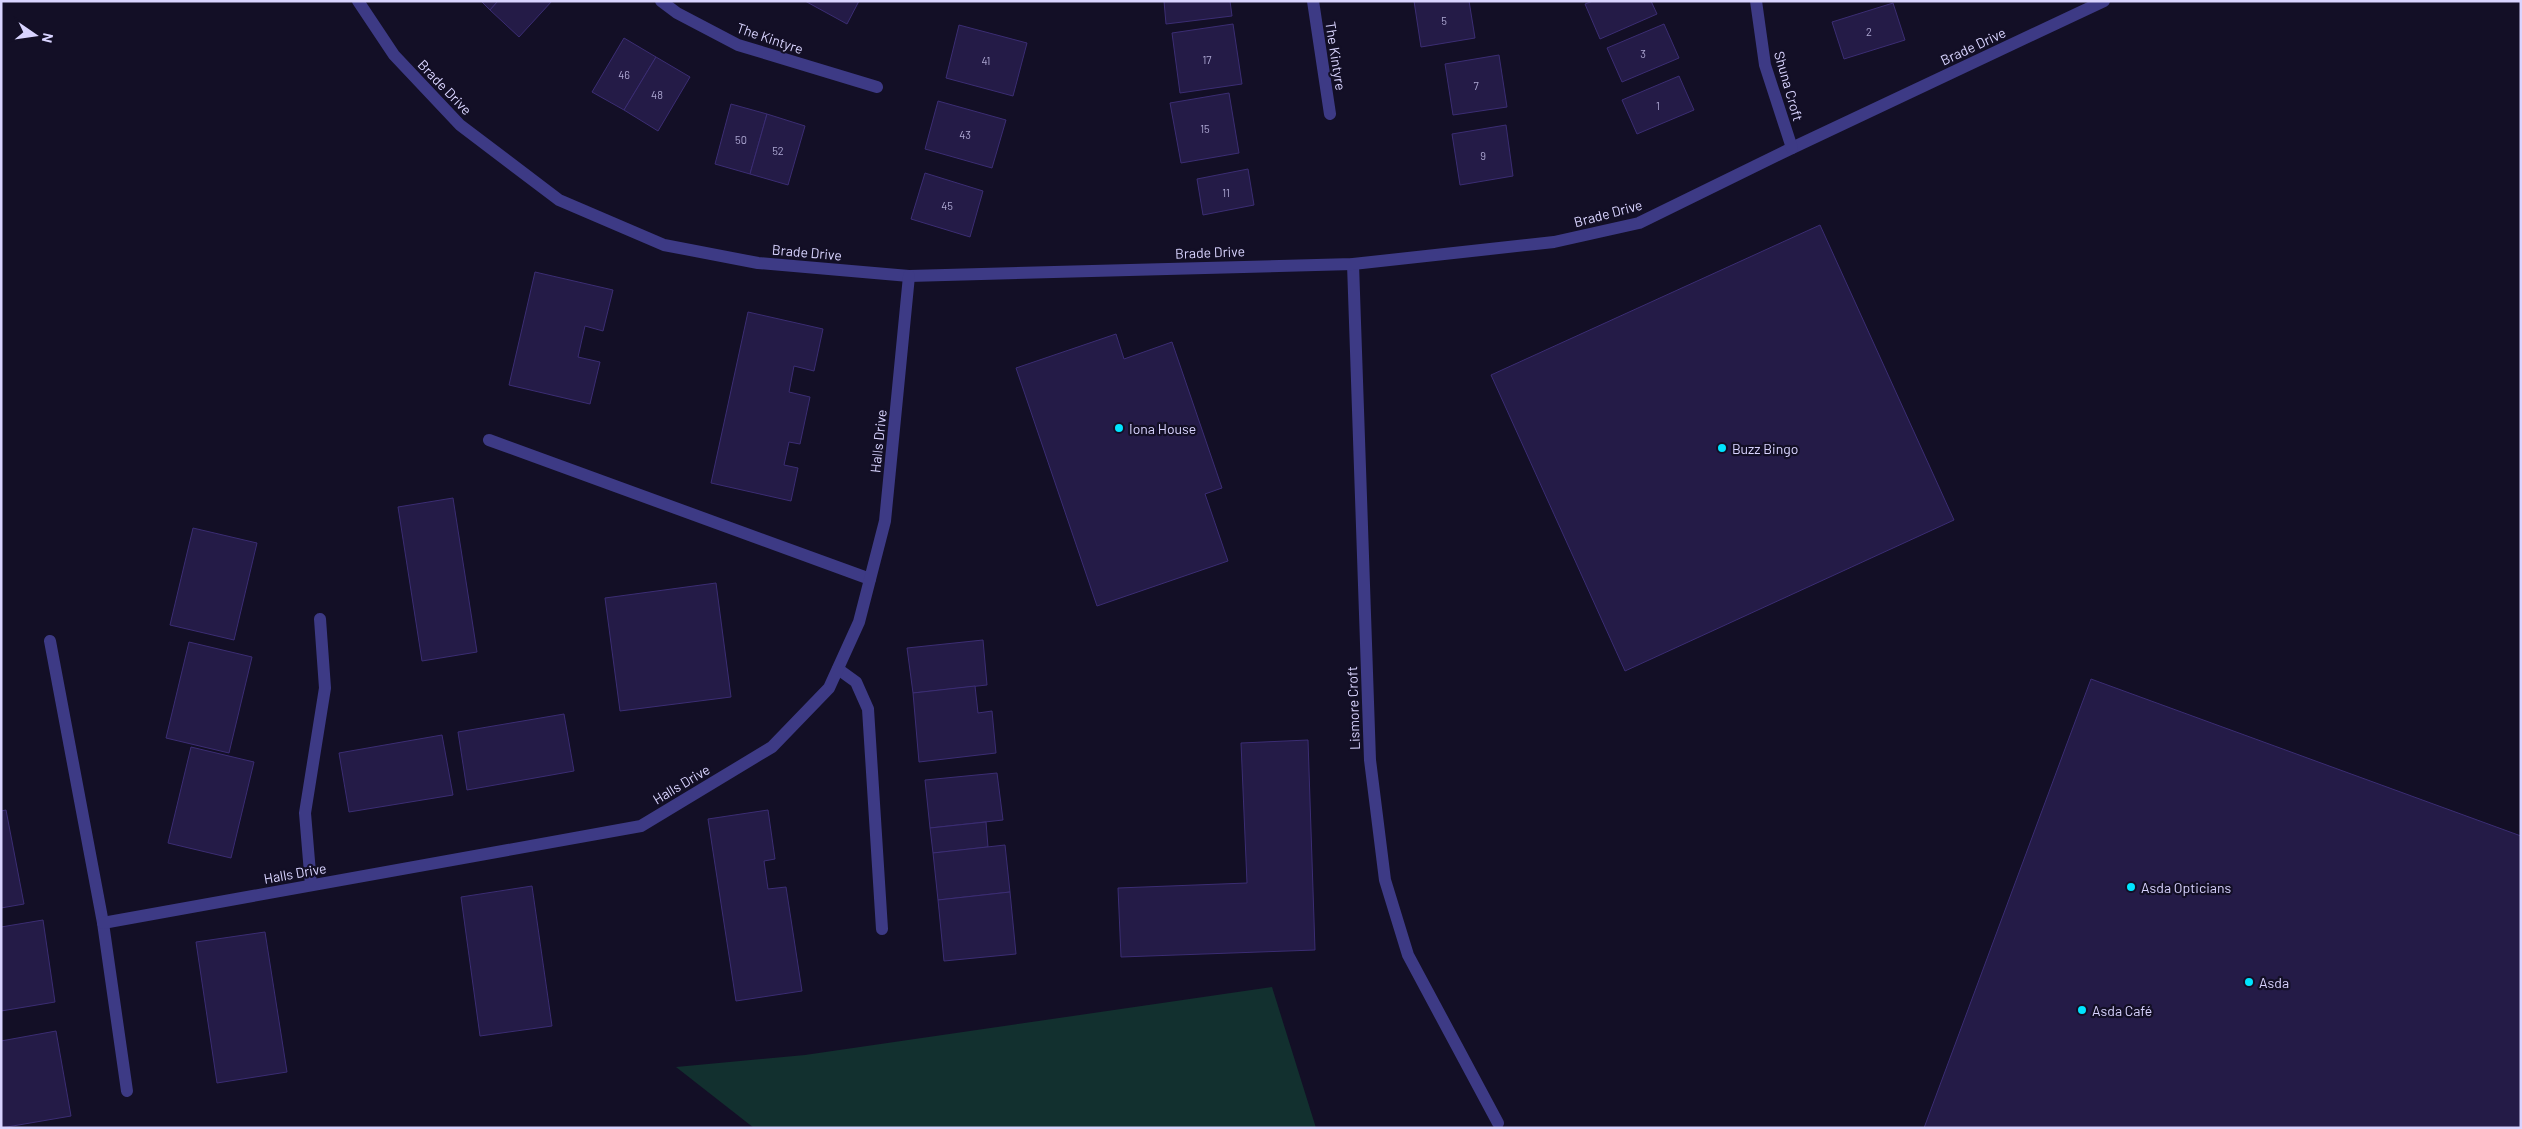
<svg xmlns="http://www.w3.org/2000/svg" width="2522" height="1129" font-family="Barlow,sans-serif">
  <rect width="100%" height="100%" fill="#130f26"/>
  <path fill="#12302f" d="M1272,987L1316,1128H754L676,1067L805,1055Z"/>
  <g fill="#241b47" stroke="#3b2d73">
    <path d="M481,1H498L490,10Z"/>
    <path d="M498,1H552L519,37L490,10Z"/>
    <path d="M805,1H859L847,24Z"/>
    <path d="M1164,1H1230L1232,16L1166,24Z"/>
    <path d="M1414,1H1469L1475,38L1421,47Z"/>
    <path d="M1593,1H1651L1657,14L1600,39L1585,4Z"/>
    <path d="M1893,3L1905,40L1844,59L1832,22Z"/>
    <path d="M1233,24L1242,84L1180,93L1172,33Z"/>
    <path d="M1664,24L1679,58L1622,82L1607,48Z"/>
    <path d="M959,25L1027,43L1013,96L946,78Z"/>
    <path d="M624,38L656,57L624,110L592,92Z"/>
    <path d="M1499,55L1507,107L1453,115L1445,64Z"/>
    <path d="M656,57L690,77L658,131L624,110Z"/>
    <path d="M1679,76L1694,110L1637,134L1622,100Z"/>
    <path d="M1229,93L1239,153L1181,163L1170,103Z"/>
    <path d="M938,101L1006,120L992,168L925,149Z"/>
    <path d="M731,104L767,114L750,174L715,164Z"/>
    <path d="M767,114L805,126L788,185L750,174Z"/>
    <path d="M1506,125L1513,176L1460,185L1452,134Z"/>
    <path d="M1248,169L1254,205L1203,215L1197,179Z"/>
    <path d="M925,173L983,191L970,237L911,219Z"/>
    <path d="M1820,225L1954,520L1625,671L1491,375Z"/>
    <path d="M535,272L613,290L603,331L585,326L578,357L600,362L590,404L509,385Z"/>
    <path d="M748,312L823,329L814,371L794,366L789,392L810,397L800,444L789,442L784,465L798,468L791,501L711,483Z"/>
    <path d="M1116,334L1124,359L1172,342L1222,488L1205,494L1228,561L1097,606L1016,368Z"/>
    <path d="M453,498L477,652L422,661L398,507Z"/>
    <path d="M193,528L257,543L234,640L170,625Z"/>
    <path d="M716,583L731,697L620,711L605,598Z"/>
    <path d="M983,640L987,685L913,693L907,648Z"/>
    <path d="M189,642L252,657L229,753L166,738Z"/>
    <path d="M2091,679L2521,836V1128H1924Z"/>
    <path d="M975,686L978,713L992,711L996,753L919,762L913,693Z"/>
    <path d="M564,714L574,771L467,790L458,732Z"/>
    <path d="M442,735L453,795L349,812L339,753Z"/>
    <path d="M1308,740L1315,950L1121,957L1118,888L1247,883L1241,743Z"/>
    <path d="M191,747L254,762L231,858L168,843Z"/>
    <path d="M997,773L1003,820L930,828L925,780Z"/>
    <path d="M6,810L24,904L1,908V811Z"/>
    <path d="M768,810L775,859L764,861L768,889L786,887L802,991L736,1001L708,819Z"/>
    <path d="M986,822L988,847L933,853L930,828Z"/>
    <path d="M1005,845L1010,892L938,900L933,853Z"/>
    <path d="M532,886L552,1026L480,1036L461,897Z"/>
    <path d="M1010,892L1016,954L944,961L938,900Z"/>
    <path d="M43,920L55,1002L1,1011V927Z"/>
    <path d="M265,932L287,1072L217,1083L196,942Z"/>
    <path d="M56,1031L71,1116L1,1128V1041Z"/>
  </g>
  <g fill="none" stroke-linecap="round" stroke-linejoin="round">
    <g stroke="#3d3a85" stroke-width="12">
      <path d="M1353,264L1370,760L1385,880L1408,955L1498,1123"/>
      <path d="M838,669L856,682L868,709L882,929"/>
      <path d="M311,885L305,813L325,688L320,619"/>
    </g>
    <g stroke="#3d3a85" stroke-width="12">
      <path d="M358,1L394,55L460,125L559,200L664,245L758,263L909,276L1353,264L1554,242L1639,223L1792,148L2104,1"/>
      <path d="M661,1L677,13L738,45L877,87"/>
      <path d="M1313,1L1330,114"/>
      <path d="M1756,1L1765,65L1792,148"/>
      <path d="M489,440L870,579"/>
      <path d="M50,641L103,923L127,1091"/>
      <path d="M103,923L641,826L772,747L829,688L859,622L885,521L909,276"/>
    </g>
  </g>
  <g fill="#00e5ff" stroke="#130f26" stroke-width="2">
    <circle cx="1119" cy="428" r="5"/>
    <circle cx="1722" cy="448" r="5"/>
    <circle cx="2131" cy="887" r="5"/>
    <circle cx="2249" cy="982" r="5"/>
    <circle cx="2082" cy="1010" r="5"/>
  </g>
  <g text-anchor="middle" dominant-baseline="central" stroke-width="4.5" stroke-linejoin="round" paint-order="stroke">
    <g font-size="11" fill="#aca6d1">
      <text x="1444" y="20">5</text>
      <text x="1869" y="31">2</text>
      <text x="1643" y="53">3</text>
      <text x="1207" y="59">17</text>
      <text x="986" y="60">41</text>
      <text x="624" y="74">46</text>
      <text x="1476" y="85">7</text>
      <text x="657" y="94">48</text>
      <text x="1658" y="105">1</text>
      <text x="1205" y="128">15</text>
      <text x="965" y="134">43</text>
      <text x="741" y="139">50</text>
      <text x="778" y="150">52</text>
      <text x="1483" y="155">9</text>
      <text x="1226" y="192">11</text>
      <text x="947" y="205">45</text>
    </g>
    <g font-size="14" fill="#d9d4ff" stroke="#130f26">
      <text transform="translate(770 38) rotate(19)">The Kintyre</text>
      <text transform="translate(1973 46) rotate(-25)">Brade Drive</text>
      <text transform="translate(1336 56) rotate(81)">The Kintyre</text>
      <text transform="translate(1789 86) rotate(74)">Shuna Croft</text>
      <text transform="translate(445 87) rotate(46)">Brade Drive</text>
      <text transform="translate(1608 213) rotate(-15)">Brade Drive</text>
      <text transform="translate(807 252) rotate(5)">Brade Drive</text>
      <text transform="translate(1210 252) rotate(-2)">Brade Drive</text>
      <text transform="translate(878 441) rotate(-84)">Halls Drive</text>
      <text transform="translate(1353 708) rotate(-92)">Lismore Croft</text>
      <text transform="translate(681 784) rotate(-31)">Halls Drive</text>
      <text transform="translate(295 873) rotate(-10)">Halls Drive</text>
    </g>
    <g font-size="14" fill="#d9d4ff" stroke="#130f26" text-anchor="start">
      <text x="1129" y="428">Iona House</text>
      <text x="1732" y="448">Buzz Bingo</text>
      <text x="2141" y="887">Asda Opticians</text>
      <text x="2259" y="982">Asda</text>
      <text x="2092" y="1010">Asda Café</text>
    </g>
  </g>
  <rect width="2522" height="1129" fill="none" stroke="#d9d4ff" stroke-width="5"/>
  <g transform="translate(35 35) rotate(103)" stroke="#130f26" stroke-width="4" paint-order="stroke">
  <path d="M0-4L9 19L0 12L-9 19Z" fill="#d9d4ff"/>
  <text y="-8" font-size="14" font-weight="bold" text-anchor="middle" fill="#d9d4ff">N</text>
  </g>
</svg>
